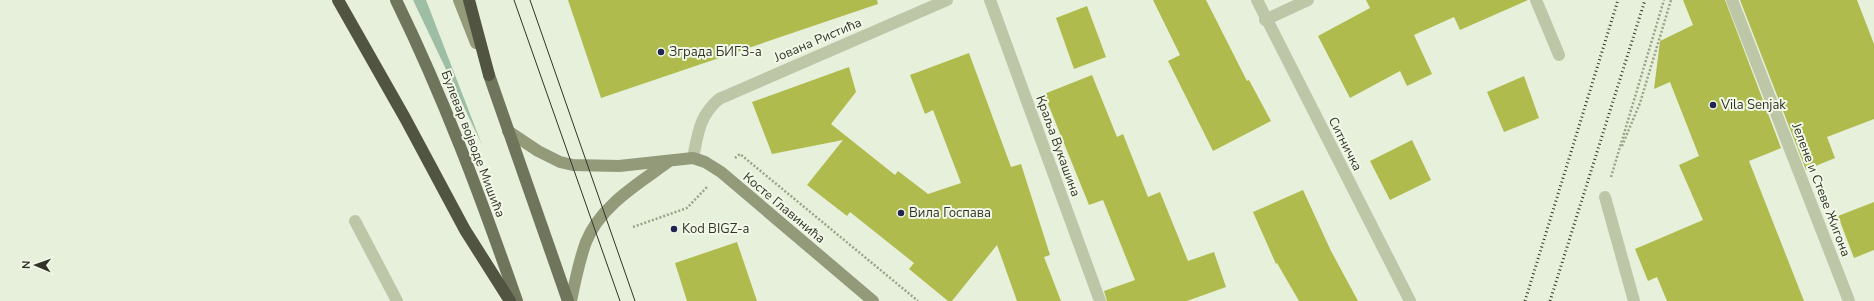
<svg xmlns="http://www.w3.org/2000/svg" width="1874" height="301" font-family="'Nunito Sans',sans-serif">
  <rect width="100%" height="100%" fill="#e7f0db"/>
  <path fill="#9dbda4" d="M413,0H426L482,145Z"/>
  <g fill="#afbc4d">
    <path d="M568,0H877L878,4L601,98Z"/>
    <path d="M1153,0H1206L1247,81L1249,80L1271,121L1213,151L1168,61L1180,55Z"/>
    <path d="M1366,0H1528L1460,30L1454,17L1414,35L1432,74L1407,86L1400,71L1350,98L1318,36L1370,8Z"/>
    <path d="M1683,0H1725L1781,148L1749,161L1804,301H1667L1657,277L1648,281L1635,249L1703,220L1679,165L1699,156L1670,82L1654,89L1660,41L1693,25Z"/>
    <path d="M1740,0H1857L1874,44V119L1827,137L1835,158L1806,170Z"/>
    <path d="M1087,6L1106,57L1074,69L1056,18Z"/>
    <path d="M969,53L1011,167L1021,164L1050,255L1044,257L1061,301H1017L997,245L952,301H948L909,269L914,263L850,212L847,216L807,185L843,140L772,154L752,102L849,67L856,92L831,124L895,175L898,171L928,194L961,183L933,110L925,114L910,75Z"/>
    <path d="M1092,75L1117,137L1123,134L1148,197L1160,192L1188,261L1214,252L1226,287L1187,301H1107L1104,291L1135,280L1103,200L1089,205L1044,94Z"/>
    <path d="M1524,76L1539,118L1504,132L1487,92Z"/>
    <path d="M1412,140L1431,180L1390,200L1370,161Z"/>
    <path d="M1303,190L1331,251L1358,301H1299L1277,263L1276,264L1253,212Z"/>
    <path d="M1874,202V250L1854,258L1838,216Z"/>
    <path d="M737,242L757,301H687L675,263Z"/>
  </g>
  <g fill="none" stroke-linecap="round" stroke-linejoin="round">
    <g stroke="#9ba386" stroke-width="2.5" stroke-dasharray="2 2" stroke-linecap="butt">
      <path d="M1622,146L1640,103L1671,0"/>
      <path d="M735,158L740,154L918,301"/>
      <path d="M1611,177L1664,0"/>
      <path d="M633,227L687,208L707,187"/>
    </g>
    <path stroke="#bdc7a8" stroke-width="12" d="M355,221L397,301"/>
    <g stroke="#bdc7a8" stroke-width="12">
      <path d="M990,0L1100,301"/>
      <path d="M1257,0L1410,301"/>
      <path d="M1536,0L1559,55"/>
      <path d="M1732,0L1849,301"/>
      <path d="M1265,20L1308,0"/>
      <path d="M693,158C698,134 699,116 719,99L947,0"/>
      <path d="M1605,197L1634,301"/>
    </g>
    <g stroke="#929a7a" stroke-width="12">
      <path d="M459,0L476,43"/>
      <path d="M508,131L538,151L560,162L573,165L619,166L693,158L705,162L721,172L873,301"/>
      <path d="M571,301C575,281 579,261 586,242C600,206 638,184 668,162"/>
    </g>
    <g stroke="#6f755a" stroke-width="12">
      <path d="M396,0C444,98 481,198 517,301"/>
      <path d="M489,75L568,301"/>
    </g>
    <g stroke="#515440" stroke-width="12">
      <path d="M338,0L405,118L465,230L510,301"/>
      <path d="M469,0L489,75"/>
    </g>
    <g stroke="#323428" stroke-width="1">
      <path d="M514,0L620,301"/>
      <path d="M530,0L635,301"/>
    </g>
    <g stroke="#323428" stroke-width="3" stroke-dasharray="1 3" stroke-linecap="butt">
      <path d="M1525,301L1618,0"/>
      <path d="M1550,301L1645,0"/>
    </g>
  </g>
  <g fill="#212352" stroke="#f1f8e7" stroke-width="1.5">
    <circle cx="661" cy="52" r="4"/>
    <circle cx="1713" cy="105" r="4"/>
    <circle cx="901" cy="213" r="4"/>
    <circle cx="674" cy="229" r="4"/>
  </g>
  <g text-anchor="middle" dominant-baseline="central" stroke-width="4" stroke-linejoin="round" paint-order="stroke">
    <g font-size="13" fill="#323428" stroke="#f1f8e7">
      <text transform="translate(818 40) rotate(-23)">Јована Ристића</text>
      <text transform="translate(473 144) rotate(69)">Булевар војводе Мишића</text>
      <text transform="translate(1345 144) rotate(63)">Ситничка</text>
      <text transform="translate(1058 146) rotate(70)">Краља Вукашина</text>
      <text transform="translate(1821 190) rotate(69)">Јелене и Стеве Жигона</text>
      <text transform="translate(784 208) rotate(40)">Косте Главинића</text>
    </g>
    <g font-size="13" fill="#323428" stroke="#f1f8e7" text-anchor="start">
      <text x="669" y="52">Зграда БИГЗ-а</text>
      <text x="1721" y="105">Vila Senjak</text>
      <text x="909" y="213">Вила Госпава</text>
      <text x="682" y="229">Kod BIGZ-a</text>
    </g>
  </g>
  <g transform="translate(36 265) rotate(272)" stroke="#f1f8e7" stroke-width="3" paint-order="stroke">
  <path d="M0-3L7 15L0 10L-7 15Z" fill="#323428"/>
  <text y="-6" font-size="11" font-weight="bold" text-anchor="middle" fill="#323428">N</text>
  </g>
</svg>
